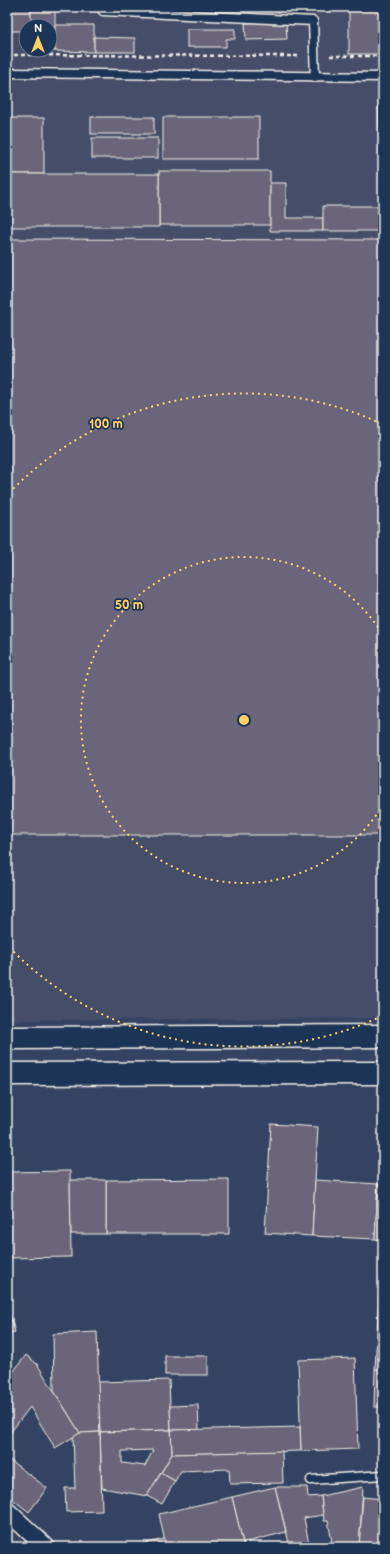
<svg xmlns="http://www.w3.org/2000/svg" width="390" height="1554" font-family="'Balsamiq Sans',sans-serif">
  <rect width="100%" height="100%" fill="#344362"/>
  <filter id="ink" filterUnits="userSpaceOnUse"><feTurbulence type="fractalNoise" baseFrequency=".025" numOctaves="2"/><feDisplacementMap in="SourceGraphic" scale="8" xChannelSelector="R" yChannelSelector="G"/><feConvolveMatrix kernelMatrix="1 2 1 2 8 2 1 2 1" color-interpolation-filters="sRGB"/></filter>
  <g filter="url(#ink)">
    <path fill="#444d69" fill-rule="evenodd" d="M7,7H383V1018L7,1020ZM26,26H50V50H26Z"/>
    <g fill="#6a657a" stroke="#f4f1e8" fill-rule="evenodd">
      <path d="M7,7H31V26H26V31H7Z"/>
      <path d="M31,7H55V51H31V50H50V26H31Z"/>
      <rect x="349" y="7" width="34" height="47"/>
      <path d="M286,22L287,39L246,40L245,23Z"/>
      <path d="M55,25H94V52L55,51Z"/>
      <path d="M187,29H235V39H226V47H187Z"/>
      <path d="M94,37L135,38V52H94Z"/>
      <path d="M383,88V203H381L378,89Z"/>
      <rect x="91" y="117" width="63" height="17"/>
      <rect x="163" y="117" width="96" height="42"/>
      <rect x="7" y="118" width="37" height="56"/>
      <rect x="92" y="138" width="66" height="20"/>
      <rect x="159" y="171" width="111" height="54"/>
      <rect x="7" y="174" width="152" height="53"/>
      <path d="M270,183H286V218H323V231H270Z"/>
      <rect x="323" y="206" width="60" height="25"/>
      <path d="M7,239L383,240V835H7Z"/>
      <path d="M271,1124L318,1127L312,1236L265,1233Z"/>
      <path d="M70,1171L71,1257L7,1258V1172Z"/>
      <path d="M229,1179V1234H106V1180Z"/>
      <path d="M70,1180H106V1234H71Z"/>
      <path d="M315,1180L378,1184L375,1239L312,1236Z"/>
      <path d="M378,1184H383V1240L375,1239Z"/>
      <path d="M382,1240H383V1370L375,1369Z"/>
      <path d="M7,1305L15,1332L7,1334Z"/>
      <path d="M97,1332L100,1432L80,1433L54,1391L53,1334Z"/>
      <path d="M26,1355L37,1364L80,1433L55,1448L30,1407L7,1437V1380Z"/>
      <rect x="165" y="1356" width="43" height="19"/>
      <path d="M355,1358L358,1449L301,1451L298,1360Z"/>
      <path d="M375,1369L383,1370V1407H374Z"/>
      <path d="M169,1380L171,1430L100,1432L98,1382Z"/>
      <path d="M198,1405L199,1430H171L170,1406Z"/>
      <path d="M383,1407V1448H381Z"/>
      <path d="M300,1427L301,1451L172,1454L171,1430Z"/>
      <path d="M171,1430L172,1454L147,1496L102,1488L100,1432ZM153,1450L145,1466L122,1463V1451Z"/>
      <path d="M100,1432L102,1511L66,1512L65,1488H75L73,1437L80,1433Z"/>
      <path d="M282,1451L283,1483L230,1484L229,1469L181,1471L175,1481L161,1473L172,1454Z"/>
      <path d="M7,1458L47,1488L29,1512L7,1495Z"/>
      <path d="M161,1473L175,1481L162,1504L147,1496Z"/>
      <path d="M275,1487H307L308,1497L321,1496L323,1515L304,1518L309,1544L290,1547Z"/>
      <path d="M275,1487L286,1532L243,1543L232,1497Z"/>
      <path d="M363,1487L359,1547H333L328,1521H324L321,1496Z"/>
      <path d="M232,1497L244,1547H166L159,1514Z"/>
      <path d="M363,1497L383,1499V1547H359Z"/>
      <path d="M164,1539L166,1547H131Z"/>
    </g>
    <g fill="none" stroke-linecap="round" stroke-linejoin="round">
      <defs>
        <g id="service">
          <path d="M100,7L103,11L313,21L315,77"/>
          <path d="M7,73L383,77"/>
          <path d="M311,1480L383,1475"/>
        </g>
        <path id="minor" d="M7,1511L46,1547"/>
        <g id="secondary">
          <path d="M7,1038L383,1036"/>
          <path d="M7,1074L383,1073"/>
        </g>
      </defs>
      <use href="#service" stroke="#f4f1e8" stroke-width="11"/>
      <use href="#minor" stroke="#f4f1e8" stroke-width="20"/>
      <use href="#secondary" stroke="#f4f1e8" stroke-width="25"/>
      <g stroke="#f4f1e8" stroke-width="2.5" stroke-dasharray="4 3" stroke-linecap="butt">
        <path d="M7,55L301,56"/>
        <path d="M330,56H383"/>
      </g>
      <use href="#service" stroke="#1d3557" stroke-width="8"/>
      <use href="#minor" stroke="#1d3557" stroke-width="17"/>
      <use href="#secondary" stroke="#1d3557" stroke-width="22"/>
    </g>
  </g>
  <g fill="none" stroke="#ffd166" stroke-width="2" stroke-dasharray="2 4">
    <path d="M383 805A163 163 0 1 1 383 635"/>
    <path d="M382 1016A327 327 0 0 1 9 947M9 493A327 327 0 0 1 382 424"/>
  </g>
  <circle cx="244" cy="720" r="6" fill="#ffd166" stroke="#1d3557" stroke-width="2"/>
  <g font-size="12" text-anchor="middle" font-weight="bold" fill="#ffd166" stroke="#1d3557" stroke-width="3.5" stroke-linejoin="round" paint-order="stroke">
    <text x="106" y="428">100 m</text>
    <text x="129" y="609">50 m</text>
  </g>
  <rect width="390" height="1554" fill="none" stroke="#1d3557" stroke-width="24"/>
  <rect x="12" y="12" width="366" height="1530" fill="none" stroke="#f4f1e8" stroke-width="1.5" filter="url(#ink)"/>
  <g transform="translate(38 38)"><circle r="19" fill="#1d3557" stroke="#738091"/>
  <path d="M0-3L7 15L0 10L-7 15Z" fill="#ffd166"/>
  <text y="-6" font-size="11" font-weight="bold" text-anchor="middle" fill="#f4f1e8">N</text>
  </g>
</svg>
